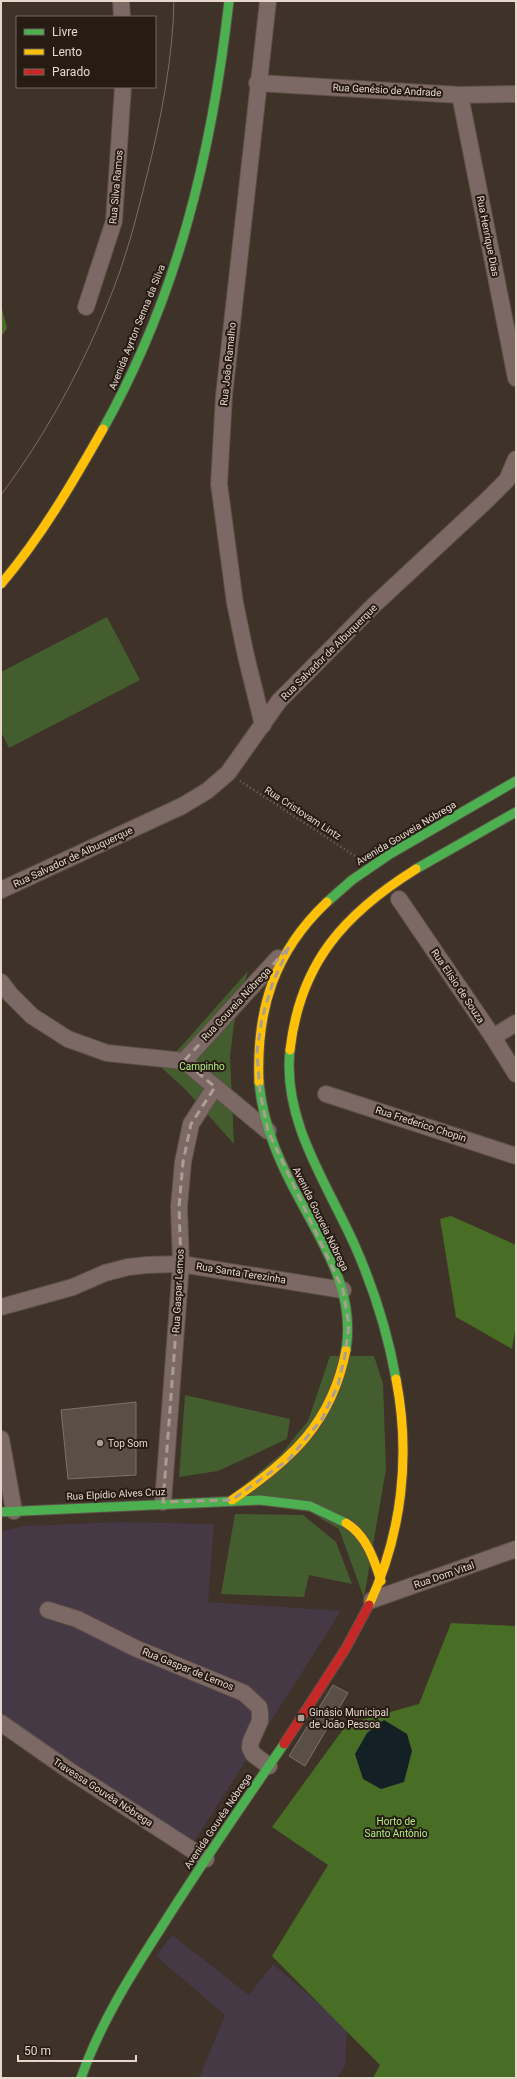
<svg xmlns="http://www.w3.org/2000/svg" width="517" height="2079" font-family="Roboto,sans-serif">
  <rect width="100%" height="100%" fill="#3f3228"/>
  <g fill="#443945">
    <path d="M119,1522L214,1524L208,1602L341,1611L185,1856L1,1734V1531L25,1526Z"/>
    <path d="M172,1935L249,1995L273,1964L347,2028L345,2066L337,2078H199L225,2015L156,1956Z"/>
  </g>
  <g fill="#445d2f">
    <path d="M107,617L140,680L9,748L1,732V672Z"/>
    <path d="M248,971L234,1024L230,1056L234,1144L186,1090L162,1068Z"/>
    <path d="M330,1356H374L383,1384L386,1469L364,1598L339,1529L310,1512L226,1500L281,1454L308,1421Z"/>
    <path d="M185,1395L290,1419L287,1439L218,1471L179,1477Z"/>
    <path d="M235,1514L303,1515L336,1542L352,1584L309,1575L304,1597L221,1594Z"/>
  </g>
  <g fill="#486d24">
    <path d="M1,305L7,328L1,337Z"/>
    <path d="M451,1216L516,1245V1325L512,1349L456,1317L440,1219Z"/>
    <path d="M451,1623L516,1626V2078H373L380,2065L272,1956L328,1865L272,1827L347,1724L419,1704Z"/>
  </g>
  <path fill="#132025" d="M384,1720L407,1734L412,1751L404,1782L381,1789L363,1779L355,1754L367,1733Z"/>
  <g fill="#5a4f47" stroke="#7d7269">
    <path d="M136,1402V1475L68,1479L61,1410Z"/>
    <path d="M333,1685L348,1693L305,1766L289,1756Z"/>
  </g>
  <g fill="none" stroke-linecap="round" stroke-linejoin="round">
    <defs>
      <g id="street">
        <path d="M121,1L122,17"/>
        <path d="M257,83L460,95L516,94"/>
        <path d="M460,95L516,378"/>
        <path d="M86,307L114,221L123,87"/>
        <path d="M263,725L246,656L235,603L219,484L224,396L268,1"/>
        <path d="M1,890L182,806L207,791L228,773L279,701L296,684L373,606L487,500L507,480L516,459"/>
        <path d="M399,899L493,1037L516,1074"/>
        <path d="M1,982L10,994L32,1016L68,1039L107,1053L184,1061L268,1131"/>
        <path d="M493,1037L516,1023"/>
        <path d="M184,1061L278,958"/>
        <path d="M326,1094L516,1156"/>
        <path d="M1,1307L73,1287L105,1273L128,1267L147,1265L181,1264L343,1290"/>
        <path d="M1,1439L14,1511"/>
        <path d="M163,1502L181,1264L179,1207L183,1162L191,1124L215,1087"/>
        <path d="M372,1600L516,1549"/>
        <path d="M48,1610L77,1619L135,1648L244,1693L259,1707L260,1713V1721L251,1741L250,1748L253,1754L269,1766"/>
        <path d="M1,1723L70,1771L206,1859"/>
      </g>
      <g id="fast">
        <path d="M103,429C178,295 212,152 229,1"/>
        <path d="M416,869L516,812"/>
        <path d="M327,902L352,880L390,854L516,781"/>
        <path d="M290,1050C282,1121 328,1185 355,1246C374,1289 388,1334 396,1379"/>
        <path d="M259,1082C263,1126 280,1164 301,1202C326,1249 355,1293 346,1350"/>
        <path d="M1,1512L260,1500L310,1506L346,1523"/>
        <path d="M81,2078C100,2024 130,1976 161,1928C200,1866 242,1805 284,1744"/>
      </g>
      <g id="slow">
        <path d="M1,584C41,537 73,482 103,429"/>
        <path d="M290,1050C300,963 344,914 416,869"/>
        <path d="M259,1082C256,1010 274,952 327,902"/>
        <path d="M232,1500C291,1460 332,1423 346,1350"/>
        <path d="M346,1523C366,1535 374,1559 381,1581"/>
        <path d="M369,1605C402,1534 411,1456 396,1379"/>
      </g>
      <path id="jam" d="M284,1744L346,1648L369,1605"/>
    </defs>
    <use href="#street" stroke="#5c5147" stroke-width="18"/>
    <use href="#fast" stroke="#5c5147" stroke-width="11"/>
    <use href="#slow" stroke="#5c5147" stroke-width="11"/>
    <use href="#jam" stroke="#5c5147" stroke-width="11"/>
    <path stroke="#796964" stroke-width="2.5" stroke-dasharray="1 3" stroke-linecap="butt" d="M240,781L355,856"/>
    <use href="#street" stroke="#7c6864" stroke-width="16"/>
    <use href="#fast" stroke="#4caf50" stroke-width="9"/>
    <use href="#slow" stroke="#ffc107" stroke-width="9"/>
    <use href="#jam" stroke="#c62828" stroke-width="9"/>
    <path stroke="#7b6c67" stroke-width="1" d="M1,495C51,428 92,350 120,271C131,239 139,207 147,175C161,120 173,57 174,1"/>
  </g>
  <path fill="none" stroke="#ac9d93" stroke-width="3" stroke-dasharray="8 5" stroke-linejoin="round" d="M289,947L273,982L262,1018L257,1052L260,1092L268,1131L343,1290L349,1325L345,1355L338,1385L322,1419L289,1459L232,1500L163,1502L181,1264L179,1207L183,1162L191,1124L215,1087L184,1061Z"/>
  <g fill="#ac9d93" stroke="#261c14" stroke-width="1.5">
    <circle cx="100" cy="1443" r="4"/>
    <rect x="297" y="1714" width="8" height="8" rx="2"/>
  </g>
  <g text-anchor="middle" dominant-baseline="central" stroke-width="4" stroke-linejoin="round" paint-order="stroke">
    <g font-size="10" fill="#e7d7cd" stroke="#261c14">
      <text transform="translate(387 90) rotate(3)">Rua Genésio de Andrade</text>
      <text transform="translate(116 187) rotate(-85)">Rua Silva Ramos</text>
      <text transform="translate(488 236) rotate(79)">Rua Henrique Dias</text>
      <text transform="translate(137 327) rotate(-68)">Avenida Ayrton Senna da Silva</text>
      <text transform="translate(228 364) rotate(-84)">Rua João Ramalho</text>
      <text transform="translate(329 652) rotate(-45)">Rua Salvador de Albuquerque</text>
      <text transform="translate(303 813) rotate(33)">Rua Cristovam Lintz</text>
      <text transform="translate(406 833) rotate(-31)">Avenida Gouveia Nóbrega</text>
      <text transform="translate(73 857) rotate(-25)">Rua Salvador de Albuquerque</text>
      <text transform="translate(458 986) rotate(56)">Rua Elísio de Souza</text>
      <text transform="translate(236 1004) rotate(-47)">Rua Gouveia Nóbrega</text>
      <text transform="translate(421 1124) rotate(18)">Rua Frederico Chopin</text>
      <text transform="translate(321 1219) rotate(64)">Avenida Gouveia Nóbrega</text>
      <text transform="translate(241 1273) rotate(9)">Rua Santa Terezinha</text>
      <text transform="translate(178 1291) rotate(-87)">Rua Gaspar Lemos</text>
      <text transform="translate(116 1494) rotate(-3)">Rua Elpídio Alves Cruz</text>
      <text transform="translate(444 1575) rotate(-19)">Rua Dom Vital</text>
      <text transform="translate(188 1669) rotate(22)">Rua Gaspar de Lemos</text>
      <text transform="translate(103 1792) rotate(33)">Travessa Gouvêa Nóbrega</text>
      <text transform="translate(218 1821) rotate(-56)">Avenida Gouvêa Nóbrega</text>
    </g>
    <g font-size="10" fill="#aeed82" stroke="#261c14">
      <text x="202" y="1066">Campinho</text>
      <text x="396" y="1821">Horto de<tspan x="396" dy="12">Santo Antônio</tspan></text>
    </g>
    <g font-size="10" fill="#e7d7cd" stroke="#261c14" text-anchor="start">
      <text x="108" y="1443">Top Som</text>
      <text x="309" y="1712">Ginásio Municipal<tspan x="309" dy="12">de João Pessoa</tspan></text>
    </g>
  </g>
  <rect width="517" height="2079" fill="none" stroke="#e7d7cd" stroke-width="4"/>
  <rect x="16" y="16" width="140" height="72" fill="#261c14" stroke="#73675e"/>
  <rect x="24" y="29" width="20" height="6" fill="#4caf50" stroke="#73675e"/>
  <text x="52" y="36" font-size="12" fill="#e7d7cd">Livre</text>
  <rect x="24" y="49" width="20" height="6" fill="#ffc107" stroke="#73675e"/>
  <text x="52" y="56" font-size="12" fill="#e7d7cd">Lento</text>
  <rect x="24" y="69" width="20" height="6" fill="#c62828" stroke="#73675e"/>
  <text x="52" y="76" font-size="12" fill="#e7d7cd">Parado</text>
  <path d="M18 2055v6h118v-6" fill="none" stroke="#e7d7cd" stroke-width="2"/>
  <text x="24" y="2055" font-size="12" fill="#e7d7cd" stroke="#261c14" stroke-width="3" paint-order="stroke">50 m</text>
</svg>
